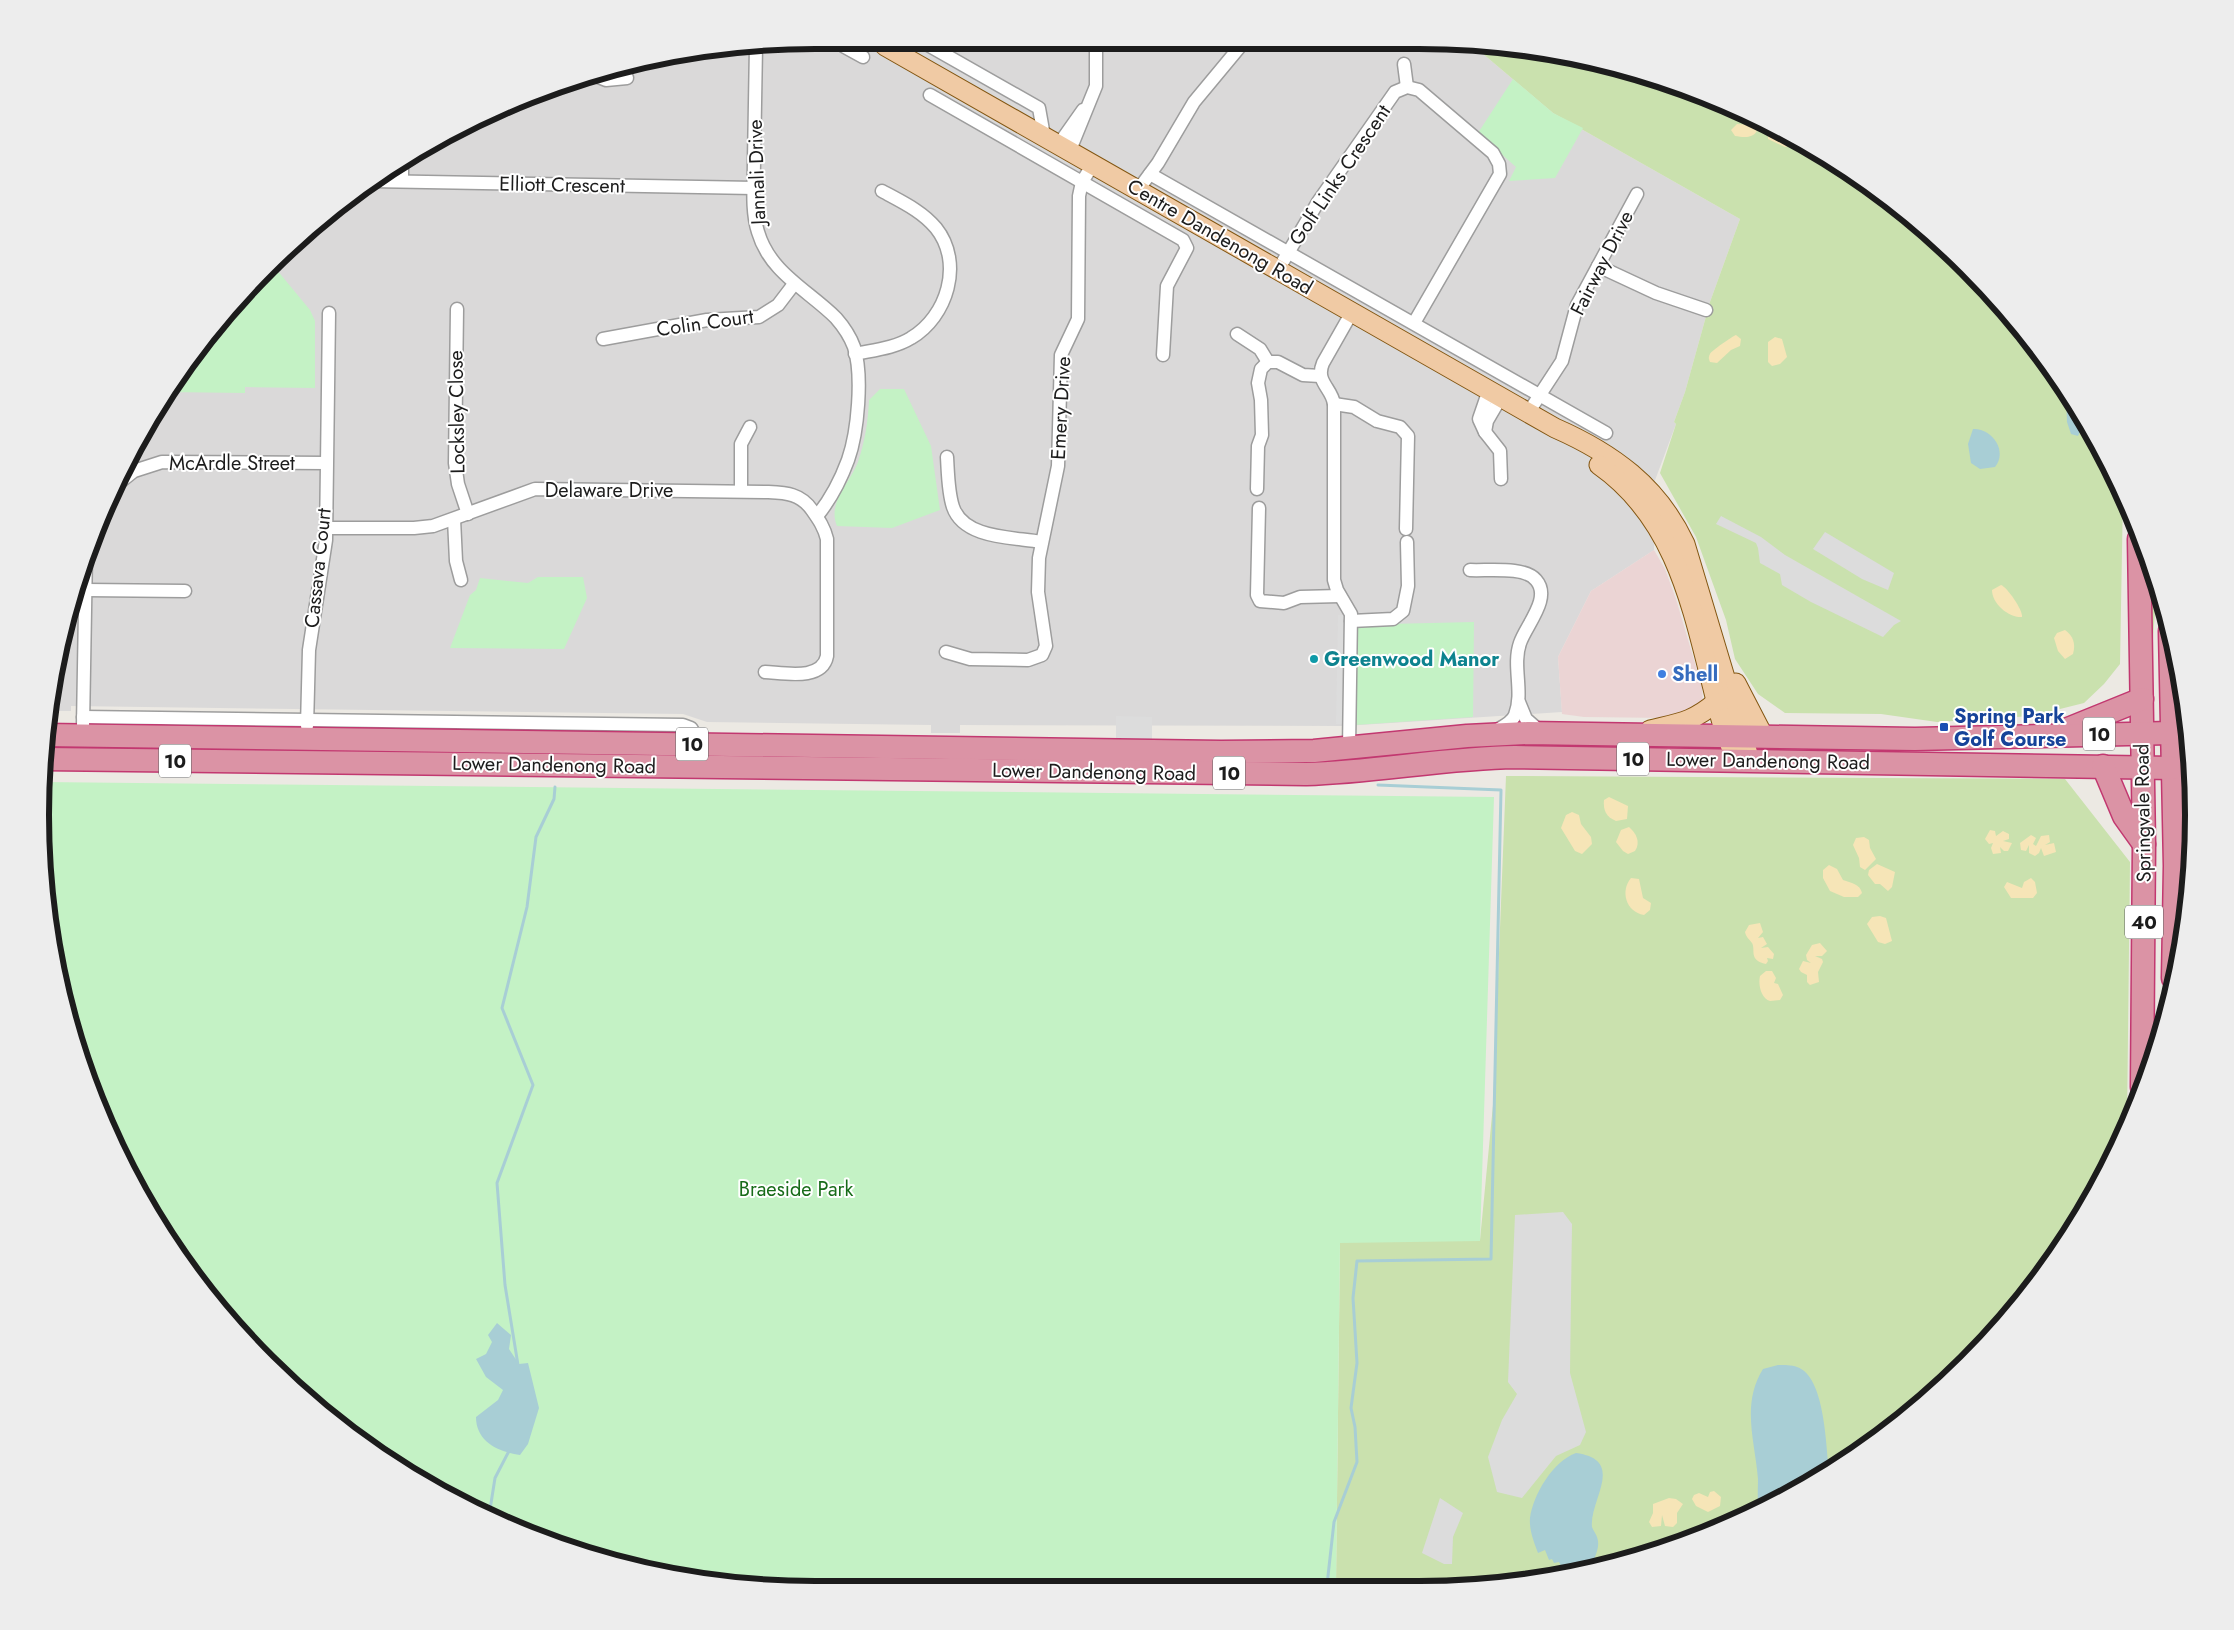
<svg xmlns="http://www.w3.org/2000/svg" width="2234" height="1630" font-family="Jost,sans-serif">
  <rect width="100%" height="100%" fill="#ece9e3"/>
  <path fill="#dad9d9" d="M1469,42L1553,113L1740,219L1710,302L1685,392L1674,422L1676,424L1654,483V550L1591,591L1558,657L1562,712L1344,726L960,725V733H931V725L707,722L683,714L71,706V711H47L81,566L120,472L170,385L232,304L304,232L385,170L518,99L614,66L714,47Z"/>
  <path fill="#ebd4d4" d="M1654,550L1665,569L1676,599L1702,687L1703,703L1698,707L1666,718L1584,717L1562,714L1558,657L1591,591Z"/>
  <g fill="#cae1ae">
    <path d="M1469,42L1619,66L1716,99L1849,170L1930,233L2034,343L2114,472L2123,495L2120,664L2104,684L2084,703L2032,716L1937,722L1881,714L1785,713L1758,694L1735,659L1726,620L1696,537L1660,473L1676,424L1674,422L1685,392L1710,302L1740,219L1553,113Z"/>
    <path d="M2147,560L2157,587L2152,650Z"/>
    <path d="M1506,776L2065,779L2130,862L2127,1122L2090,1202L2002,1326L1891,1430L1807,1486L1716,1531L1620,1564L1520,1583L1336,1585L1340,1242L1480,1240L1493,1105Z"/>
  </g>
  <g fill="#f6e5b7">
    <path d="M1737,124L1752,125L1757,131C1752,139 1743,137 1735,136L1731,130Z"/>
    <path d="M1768,127L1791,140L1790,146L1785,147L1768,139Z"/>
    <path d="M1736,335L1741,339L1740,346L1731,350L1717,363L1710,362C1709,359 1708,358 1710,354C1711,351 1733,336 1736,335Z"/>
    <path d="M1775,337L1782,339L1787,357L1780,364L1772,366L1768,362V342Z"/>
    <path d="M2001,585C2007,587 2023,610 2022,617C2009,618 1992,604 1992,590Z"/>
    <path d="M2065,630C2073,636 2076,643 2073,654L2065,659L2058,651L2054,638L2057,633Z"/>
    <path d="M1609,797L1628,806L1627,819L1616,821C1606,817 1603,810 1604,800Z"/>
    <path d="M1572,812L1579,815L1581,824L1591,837L1592,844L1582,854L1575,851L1561,828L1566,815Z"/>
    <path d="M1629,827C1636,833 1641,842 1635,851L1628,854L1623,851L1616,842L1621,830Z"/>
    <path d="M1990,830L1995,831L1996,836L2003,831L2009,834V839L2003,841L2012,843L2008,851H2004L2000,847L2001,853L1993,854L1991,848L1993,843L1989,844L1985,839Z"/>
    <path d="M2031,835L2036,838L2033,844L2036,846L2041,836L2049,835L2050,842L2045,845L2054,843L2056,852L2044,856L2041,848L2039,853L2035,856L2029,853V845L2026,851L2021,850L2020,843Z"/>
    <path d="M1864,837L1869,840L1870,848L1876,859L1865,870L1860,867L1859,858L1853,845L1856,838Z"/>
    <path d="M1877,864L1895,872L1892,887L1888,891L1880,884H1875L1868,875L1869,870Z"/>
    <path d="M1829,865L1837,869L1843,880C1851,883 1860,884 1862,893L1858,897H1844L1830,891L1823,878V870Z"/>
    <path d="M1631,878L1639,879L1643,898L1651,903L1650,910L1644,915C1626,912 1620,891 1631,878Z"/>
    <path d="M2031,878L2035,882L2037,893L2033,898H2011L2004,887L2007,882L2022,888L2024,882Z"/>
    <path d="M1880,916L1886,918L1892,941L1885,944L1878,942L1867,924L1872,917Z"/>
    <path d="M1760,923L1763,932L1758,938L1763,937L1767,944L1761,948L1768,947L1774,954L1773,959L1767,958L1768,961L1766,964C1748,960 1756,950 1752,943C1749,939 1746,937 1745,932L1749,925Z"/>
    <path d="M1820,943L1827,951L1822,956H1815L1822,959L1823,962L1818,972L1819,982L1810,985L1807,982V975L1801,972L1799,969L1803,961L1811,963L1807,960L1806,955L1812,945Z"/>
    <path d="M1766,971H1772L1776,978L1774,983L1778,984L1783,995L1780,1000L1770,1001C1761,998 1758,985 1760,976Z"/>
    <path d="M1714,1491L1721,1497L1720,1506L1708,1512L1696,1506L1692,1499L1694,1495L1699,1493L1708,1497L1710,1492Z"/>
    <path d="M1669,1498L1676,1499L1683,1504L1677,1513V1523L1673,1527L1665,1526L1662,1515L1661,1526L1652,1527L1649,1522L1653,1513V1504Z"/>
  </g>
  <g fill="#c4f2c5">
    <path d="M1513,79L1553,113L1583,128L1555,178L1509,181L1516,167L1478,133Z"/>
    <path d="M272,264L310,310L315,321V388L245,387V393L166,392L232,304Z"/>
    <path d="M880,389H904L931,446L940,510L892,528L837,526C827,502 850,483 858,462C865,441 868,422 869,400Z"/>
    <path d="M538,577H583L587,598L564,649L450,648L470,595L476,590L480,578L528,583Z"/>
    <path d="M1474,622L1473,717L1355,725L1358,627L1388,624Z"/>
    <path d="M42,782L1494,797L1480,1241L1340,1243L1336,1585L764,1588L614,1564L518,1531L428,1486L304,1398L200,1287L144,1203L99,1111L66,1015L47,916L40,815Z"/>
  </g>
  <g fill="#dcdcdc">
    <path d="M1721,516L1761,537L1785,555L1901,621L1894,625L1883,637L1811,602L1782,585L1780,574L1760,563L1758,548L1756,543L1716,524Z"/>
    <path d="M1825,532L1894,573L1888,590L1862,579L1813,549Z"/>
    <path d="M1338,615H1347L1344,724H1336Z"/>
    <path d="M1116,716L1152,717V745L1116,744Z"/>
    <path d="M1563,1212L1572,1224L1570,1373L1586,1432L1580,1445L1556,1456L1522,1498L1497,1492L1488,1457L1502,1420L1517,1394L1508,1382L1515,1215Z"/>
    <path d="M1440,1498L1463,1513L1453,1537L1452,1564H1444L1422,1553Z"/>
  </g>
  <g fill="#a8ced5">
    <path d="M2066,395L2084,424L2078,436L2071,434L2067,422Z"/>
    <path d="M1973,429C1992,428 2008,451 1995,467L1980,469L1971,463L1968,444Z"/>
    <path d="M497,1323L511,1335L509,1349L519,1364L528,1363L539,1408L528,1444L520,1455C499,1452 476,1442 476,1417L498,1400L503,1390L486,1377L476,1359L486,1354L492,1342L488,1335Z"/>
    <path d="M1778,1365C1784,1365 1792,1365 1797,1367C1825,1376 1826,1446 1829,1471L1807,1486L1759,1509C1757,1499 1758,1489 1758,1479C1755,1441 1741,1404 1763,1369Z"/>
    <path d="M1576,1453C1627,1460 1589,1500 1592,1527C1593,1530 1596,1534 1597,1537C1601,1547 1594,1559 1590,1568L1579,1572L1572,1567L1561,1566L1559,1562L1554,1563L1552,1559L1549,1560L1545,1550L1538,1553C1534,1542 1529,1530 1530,1518C1533,1495 1553,1461 1576,1453Z"/>
  </g>
  <g fill="none" stroke-linecap="round" stroke-linejoin="round">
    <g stroke="#a8ced5" stroke-width="3">
      <path d="M518,1365L505,1285L497,1183L533,1085L502,1008L527,907L536,837L554,799L555,787"/>
      <path d="M489,1516L495,1478L509,1451"/>
      <path d="M1327,1585L1334,1522L1357,1462L1355,1427L1351,1408L1357,1363L1353,1298L1357,1261L1491,1259L1501,790L1378,785"/>
    </g>
    <defs>
      <g id="street">
        <path d="M928,45L1039,108L1044,136"/>
        <path d="M756,46C755,84 755,122 754,160C754,184 751,210 758,232C770,273 808,290 836,318C843,326 850,336 854,347C863,375 858,432 848,460C841,479 830,500 817,516"/>
        <path d="M843,46L863,57"/>
        <path d="M1404,64L1407,87"/>
        <path d="M591,74L606,80L627,78"/>
        <path d="M930,95L1183,240L1187,248L1167,286L1163,355"/>
        <path d="M1059,144L1083,110"/>
        <path d="M1070,150L1096,86V44"/>
        <path d="M1150,174L1606,433"/>
        <path d="M371,181L754,188"/>
        <path d="M402,181V161"/>
        <path d="M1138,190L1158,163L1194,102L1243,43"/>
        <path d="M1598,266L1656,293L1706,310"/>
        <path d="M1278,270L1318,202L1395,92L1407,87L1419,90L1493,153L1499,164L1500,174L1414,323"/>
        <path d="M457,309L455,463L458,484L468,514"/>
        <path d="M1237,334L1260,349L1268,362"/>
        <path d="M603,339L707,320L759,317L778,305L794,284"/>
        <path d="M855,354C874,350 895,348 911,338C947,317 964,263 936,228C922,211 902,202 882,191"/>
        <path d="M1489,390L1479,419L1485,432L1500,451L1501,479"/>
        <path d="M1334,404L1354,407L1377,421L1400,427L1408,436L1406,529"/>
        <path d="M1528,413L1562,361L1577,305L1637,194"/>
        <path d="M1485,432L1487,421L1501,397"/>
        <path d="M947,457C948,473 948,492 953,507C964,539 1013,537 1041,542"/>
        <path d="M114,487L134,471L162,462L326,463"/>
        <path d="M1257,489L1258,446L1262,435L1261,400L1258,383L1261,369L1268,362H1278L1303,375L1320,376"/>
        <path d="M741,491V444L750,427"/>
        <path d="M1259,508L1257,595L1260,601L1284,603L1300,597L1340,596"/>
        <path d="M454,519L456,561L461,580"/>
        <path d="M326,528H414L433,526L535,489L766,492C786,493 800,493 812,510C819,520 824,527 827,539V656C822,681 785,673 765,672"/>
        <path d="M1470,570C1487,571 1525,566 1536,580C1552,598 1526,625 1520,643C1512,666 1524,692 1515,715C1512,723 1502,727 1495,731"/>
        <path d="M86,590L185,591"/>
        <path d="M1351,621L1393,619L1403,611L1408,586L1407,542"/>
        <path d="M946,652L970,659L1028,660L1042,655L1046,646L1038,592L1039,558L1058,466L1061,355L1078,319L1079,196L1082,182L1093,164"/>
        <path d="M1519,702L1526,719L1542,733"/>
        <path d="M83,717L683,725L691,728L701,744"/>
        <path d="M83,725L86,553"/>
        <path d="M307,726L309,650L326,540L329,313"/>
        <path d="M1349,748L1351,614L1337,590L1334,580V404C1332,388 1315,382 1323,363L1352,312"/>
      </g>
      <g id="primary">
        <path d="M885,46L1555,428C1612,453 1658,486 1685,544L1750,761"/>
        <path d="M1599,465C1670,515 1689,593 1709,673C1717,702 1722,734 1738,760"/>
        <path d="M1736,683L1764,737"/>
        <path d="M1650,730C1679,723 1693,722 1716,702"/>
        <path d="M2172,768L2192,767"/>
        <path d="M2173,807L2191,800"/>
      </g>
      <g id="highway">
        <path d="M2139,539L2144,844L2142,1087"/>
        <path d="M2170,631L2175,866L2173,978"/>
        <path d="M2068,729L2142,699"/>
        <path d="M45,735L1221,752L1314,751L1467,736L1528,733L1915,739L2171,733"/>
        <path d="M44,759L1306,774C1376,772 1445,758 1515,757L2172,768"/>
        <path d="M2103,766L2124,816L2144,844"/>
      </g>
    </defs>
    <use href="#street" stroke="#9d9d9d" stroke-width="15"/>
    <use href="#primary" stroke="#835611" stroke-width="21"/>
    <use href="#highway" stroke="#c23870" stroke-width="25"/>
    <use href="#street" stroke="#fff" stroke-width="12"/>
    <use href="#primary" stroke="#f0caa4" stroke-width="19"/>
    <use href="#highway" stroke="#db93a5" stroke-width="22"/>
  </g>
  <circle fill="#0f9aa8" stroke="#fff" stroke-width="2" cx="1314" cy="659" r="5"/>
  <circle fill="#3f7fe0" stroke="#fff" stroke-width="2" cx="1662" cy="674" r="5"/>
  <rect fill="#1a4fb4" stroke="#fff" stroke-width="2" x="1939" y="722" width="10" height="10" rx="2.5"/>
  <g text-anchor="middle" dominant-baseline="central" stroke-width="4" stroke-linejoin="round" paint-order="stroke">
    <g fill="#fff" stroke="#606060" stroke-width="1">
      <rect x="2083" y="717.5" width="32" height="33" rx="4"/>
      <rect x="676" y="727.5" width="32" height="33" rx="4"/>
      <rect x="1617" y="742.5" width="32" height="33" rx="4"/>
      <rect x="159" y="744.5" width="32" height="33" rx="4"/>
      <rect x="1213" y="756.5" width="32" height="33" rx="4"/>
      <rect x="2125" y="905.5" width="38" height="33" rx="4"/>
    </g>
    <g font-size="19" font-weight="bold" fill="#1c1c1c">
      <text x="2099" y="734">10</text>
      <text x="692" y="744">10</text>
      <text x="1633" y="759">10</text>
      <text x="175" y="761">10</text>
      <text x="1229" y="773">10</text>
      <text x="2144" y="922">40</text>
    </g>
    <g font-size="20" fill="#1c1c1c" stroke="#fff">
      <text transform="translate(757 172) rotate(-92)">Jannali Drive</text>
      <text transform="translate(1340 175) rotate(-56)">Golf Links Crescent</text>
      <text transform="translate(562 185) rotate(1)">Elliott Crescent</text>
      <text transform="translate(1220 237) rotate(30)">Centre Dandenong Road</text>
      <text transform="translate(1602 263) rotate(-63)">Fairway Drive</text>
      <text transform="translate(705 323) rotate(-8)">Colin Court</text>
      <text transform="translate(1061 408) rotate(-87)">Emery Drive</text>
      <text transform="translate(457 412) rotate(-91)">Locksley Close</text>
      <text x="232" y="463">McArdle Street</text>
      <text x="609" y="490">Delaware Drive</text>
      <text transform="translate(318 568) rotate(-84)">Cassava Court</text>
      <text transform="translate(1768 761) rotate(1)">Lower Dandenong Road</text>
      <text transform="translate(554 765) rotate(1)">Lower Dandenong Road</text>
      <text transform="translate(1094 772) rotate(1)">Lower Dandenong Road</text>
      <text transform="translate(2143 813) rotate(-91)">Springvale Road</text>
    </g>
    <g font-size="20" font-weight="bold" fill="#0d838f" stroke="#fff" text-anchor="start">
      <text x="1324" y="659">Greenwood Manor</text>
    </g>
    <g font-size="20" font-weight="bold" fill="#366cbe" stroke="#fff" text-anchor="start">
      <text x="1672" y="674">Shell</text>
    </g>
    <g font-size="20" font-weight="bold" fill="#164399" stroke="#fff" text-anchor="start">
      <text x="1954" y="716">Spring Park<tspan x="1954" dy="23">Golf Course</tspan></text>
    </g>
    <g font-size="20" fill="#186c19" stroke="#fff">
      <text x="796" y="1189">Braeside Park</text>
    </g>
  </g>
  <path d="M0 0H2234V1630H0ZM815 49H1419A766 766 0 0 1 2185 815V815A766 766 0 0 1 1419 1581H815A766 766 0 0 1 49 815V815A766 766 0 0 1 815 49Z" fill="#ededed" fill-rule="evenodd"/>
  <path fill="none" stroke="#1c1c1c" stroke-width="6" d="M815 49H1419A766 766 0 0 1 2185 815V815A766 766 0 0 1 1419 1581H815A766 766 0 0 1 49 815V815A766 766 0 0 1 815 49Z"/>
</svg>
